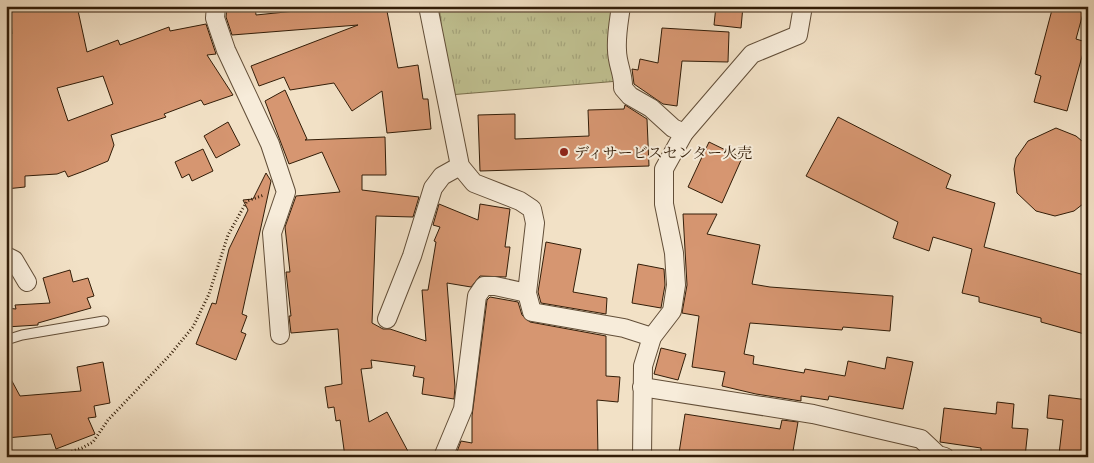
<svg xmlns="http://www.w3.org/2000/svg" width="1094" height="463" font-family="'Libre Caslon Text','Noto Serif JP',serif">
  <defs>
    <pattern id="grass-tufts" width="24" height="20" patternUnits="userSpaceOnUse" patternTransform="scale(1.25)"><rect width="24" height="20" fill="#c0c191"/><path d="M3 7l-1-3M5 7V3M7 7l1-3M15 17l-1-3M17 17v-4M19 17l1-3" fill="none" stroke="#a5a57c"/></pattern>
  </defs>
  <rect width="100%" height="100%" fill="#f2e1c6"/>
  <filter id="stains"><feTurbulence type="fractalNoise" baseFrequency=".004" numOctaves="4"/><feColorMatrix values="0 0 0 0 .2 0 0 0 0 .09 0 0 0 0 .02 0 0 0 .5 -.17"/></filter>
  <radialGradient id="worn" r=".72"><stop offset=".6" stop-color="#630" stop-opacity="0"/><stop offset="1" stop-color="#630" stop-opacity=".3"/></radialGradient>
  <path fill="url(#grass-tufts)" stroke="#796f4c" d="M439,6H614L619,81L449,95Z"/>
  <g fill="#d69671" stroke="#321d08" fill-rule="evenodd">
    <path d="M10,6H77L87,52L118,40L120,45L169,27L170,31L206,24L216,54L207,55L233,95L204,105L201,100L164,114L166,117L111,135L114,145L108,161L84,171L68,177L65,171L57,174L25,176V187L6,189V35L12,34ZM103,76L113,104L68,121L57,88Z"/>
    <path d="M227,6H255L256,15L305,10L304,6H386L398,68L418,65L423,99H428L431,129L387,133L382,91L352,111L334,83L290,90L284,77L259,86L251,66L358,25L232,35L226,17Z"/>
    <path d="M716,6H743L741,28L714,25Z"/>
    <path d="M1053,6H1085L1076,39L1086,42L1067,111L1034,102L1041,76L1035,74Z"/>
    <path d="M662,28L729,32L728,62L682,61L677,106L663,104L634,84L632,69L638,70L640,59L658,63Z"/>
    <path d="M285,90L307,139L305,140L385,137L386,175H362V190L419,197L413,217L376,216L372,323L383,329H390L426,341L422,290H428L436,242L434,241L440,227L433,225L439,204L478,220L480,204L510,209L505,247H510L506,277L480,276L471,287L447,283L455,387L454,399L422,394L424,378L413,376L415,366L371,360L372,368L361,369L369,422L387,412L411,457H345L340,420L336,421L334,407L328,408L325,387L342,384L338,329L291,333L289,316H291L286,272H290L285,227L296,196L340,192L322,152L289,164L265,101Z"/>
    <path d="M625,105L647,119L649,166L480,171L478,115L515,114V139L589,136L588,110L624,109Z"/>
    <path d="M838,117L951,175L946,188L995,203L984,247L1088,276V335L1041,322V318L979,302V297L962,293L972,249L933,237L929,251L893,238L898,222L806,176Z"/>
    <path d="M228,122L240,145L216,158L204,136Z"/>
    <path d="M1056,128L1076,136L1088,146V200L1074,211L1055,216L1036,211L1017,193L1014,169L1016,158L1028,141Z"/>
    <path d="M709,142L742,158L722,203L688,187Z"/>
    <path d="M203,149L213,171L192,181L189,174L182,178L175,162Z"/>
    <path d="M266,173L271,181L242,314L247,316L241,332L246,334L236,360L196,344L212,303L216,304L229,249L248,210L243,200L253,199Z"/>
    <path d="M683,214H717L707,234L760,245L752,284L770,287L893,296L890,331L843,327L842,330L750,323L744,354L754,356L753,364L804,373L805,369L845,376L848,361L885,369L887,357L913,362L903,409L829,396L828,400L801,396V401L756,394L722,386L725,372L692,367L699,316L682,313L687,285Z"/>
    <path d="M546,242L581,249L573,292L607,298L606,314L541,303L538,292Z"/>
    <path d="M638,264L664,269L665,285L661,308L632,303Z"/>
    <path d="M70,270L73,282L88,278L94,296L87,298L91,308L38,323V325L6,327V308L16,309L15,305L50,303L43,278Z"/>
    <path d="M490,297L518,302L522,315L530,322L606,336V376L620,377L618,402L597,400L598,457H532L511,453V457H455L461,441L472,443V416L487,300Z"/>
    <path d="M661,348L686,354L678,380L654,374Z"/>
    <path d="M103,362L110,403L94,406L96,417L88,418L95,434L56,449L51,434L6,438V370L20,396L81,391L77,367Z"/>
    <path d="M1049,395L1088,400V457L1059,454L1063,420L1047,418Z"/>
    <path d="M997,402L1014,404L1012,428L1028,429L1025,457L981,453V448L940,442L944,408L996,414Z"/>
    <path d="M685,414L780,429L782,420L798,422L792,457H702L679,453Z"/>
  </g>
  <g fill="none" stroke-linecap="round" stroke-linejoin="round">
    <defs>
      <path id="service" d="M6,340L22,335L104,321"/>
      <g id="minor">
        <path d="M216,6L215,18L226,50L270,144L286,192L272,233L280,335"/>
        <path d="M428,6L460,166L474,183L520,201L532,209L535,223L527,293L532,312L624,328L652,337"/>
        <path d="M621,6C619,21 616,35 617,50C617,64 624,75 623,88L630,96L651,108L673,128L684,133"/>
        <path d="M6,256L14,260L27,282"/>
        <path d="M387,319L412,256L433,188L442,176L460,166"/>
        <path d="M642,387L813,414L921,439L938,455L945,457"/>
        <path d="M443,457L463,409L477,296L484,286H495L527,293"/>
        <path d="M642,457L643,366L652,337L672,311L676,285L674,253L664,204V169L684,133L752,54L798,35L803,6"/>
      </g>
    </defs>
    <use href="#service" stroke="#624e38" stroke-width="11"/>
    <use href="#minor" stroke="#624e38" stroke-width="20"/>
    <path stroke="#321d08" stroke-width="3" stroke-dasharray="1 2.5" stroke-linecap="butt" d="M55,457L82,448L93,442L108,420L169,356L193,327L209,294L228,235L247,201L264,195"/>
    <use href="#service" stroke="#f7ecda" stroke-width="9"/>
    <use href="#minor" stroke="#f7ecda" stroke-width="18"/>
  </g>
  <circle fill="#8f2418" stroke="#f7ecda" stroke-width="2" cx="564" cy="152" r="5"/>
  <g text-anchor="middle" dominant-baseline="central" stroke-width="4" stroke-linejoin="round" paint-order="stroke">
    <g font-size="15" fill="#321d08" stroke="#f7ecda" text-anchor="start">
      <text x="574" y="152">ディサービスセンター火売</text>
    </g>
  </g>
  <rect width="1094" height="463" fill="none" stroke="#f2e1c6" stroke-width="25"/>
  <rect x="8" y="8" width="1079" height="448" fill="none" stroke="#321d08" stroke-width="2.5"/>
  <rect x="12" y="12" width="1069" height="438" fill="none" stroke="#321d08"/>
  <rect width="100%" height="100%" filter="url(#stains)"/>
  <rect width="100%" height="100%" fill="url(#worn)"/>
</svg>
